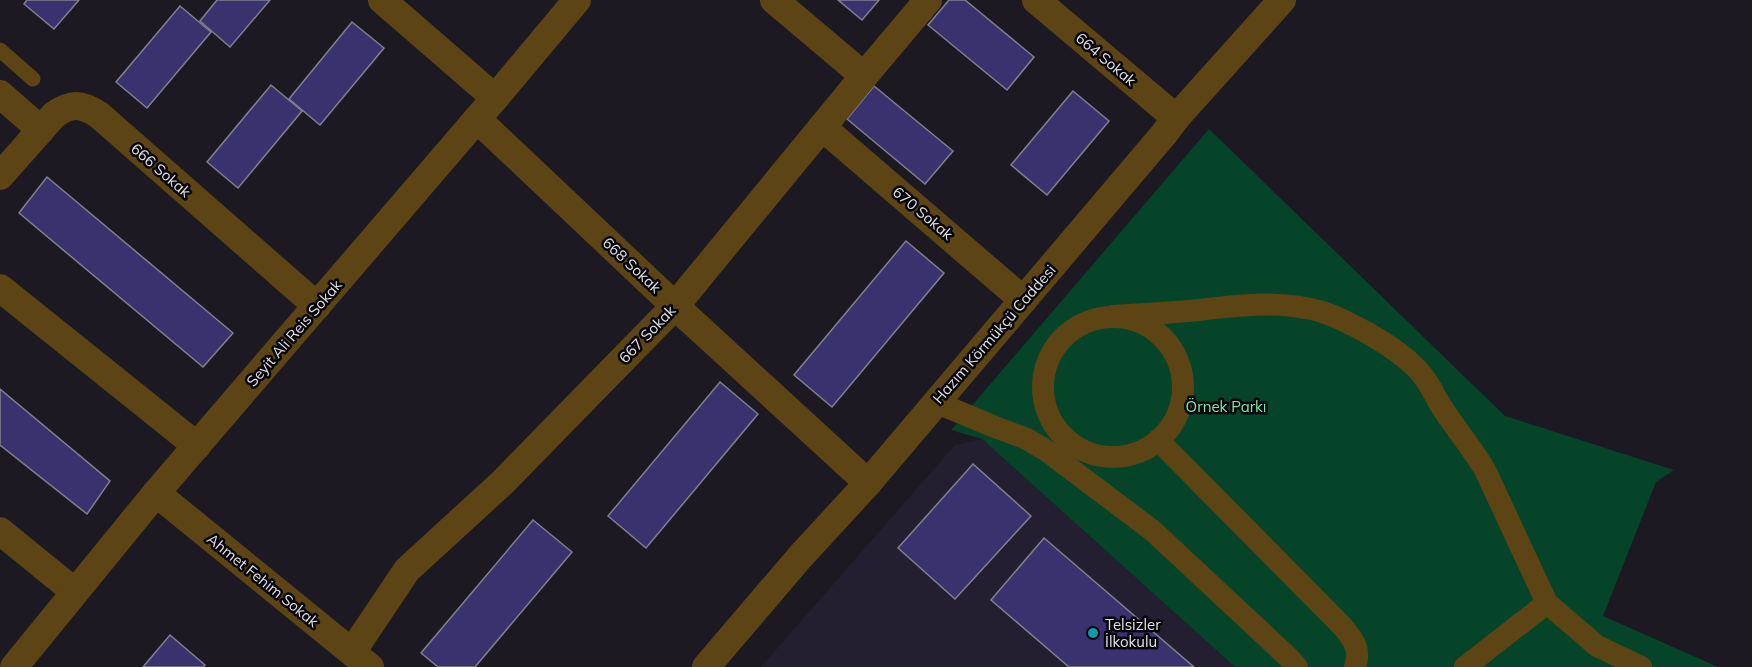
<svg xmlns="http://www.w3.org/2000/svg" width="1752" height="667" font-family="Mulish,sans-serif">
  <rect width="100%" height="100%" fill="#1c1923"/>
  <path fill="#241f30" d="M982,439L1235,667H761L955,445Z"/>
  <path fill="#054429" d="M1209,129L1505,416L1674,470L1656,482L1603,616L1718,667H1235L982,439L951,430Z"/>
  <g fill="#3a326e" stroke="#80808e" stroke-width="1.5">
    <path d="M27,0H79L54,29L24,4Z"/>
    <path d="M217,0H270L230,47L200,21Z"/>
    <path d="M838,0H879L862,20Z"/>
    <path d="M949,0H965L1034,57L1007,90L928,25Z"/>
    <path d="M180,6L211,32L147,108L116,82Z"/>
    <path d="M352,22L384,48L320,125L289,99Z"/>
    <path d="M271,85L302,111L238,188L207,162Z"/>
    <path d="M874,86L953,151L925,184L847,119Z"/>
    <path d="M1073,91L1109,121L1047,195L1011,165Z"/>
    <path d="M47,177L233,333L203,367L19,213Z"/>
    <path d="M906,241L944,273L832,407L794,375Z"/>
    <path d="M720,382L758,414L646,548L608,516Z"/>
    <path d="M0,389L110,481L87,514L0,445Z"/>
    <path d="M973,464L1031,516L955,599L898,548Z"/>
    <path d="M533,520L572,552L475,667H438L421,653Z"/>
    <path d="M1044,538L1194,667H1069L991,600Z"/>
    <path d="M170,635L205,665L203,667H143Z"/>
  </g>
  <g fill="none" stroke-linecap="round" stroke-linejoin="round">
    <path stroke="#5d4414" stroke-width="15" d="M0,50L33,79"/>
    <g stroke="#5d4414" stroke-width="22">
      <path d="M1113,316C1142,314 1171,313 1199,310C1241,305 1282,300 1322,312C1337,316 1350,324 1364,331C1384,342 1403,354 1419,371C1429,382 1434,394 1441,406C1455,428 1472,448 1485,470L1547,603L1597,646L1641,667"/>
      <circle cx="1113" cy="387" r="70"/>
      <path d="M935,402L995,427L1027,439L1047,451L1153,531L1288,657L1297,667"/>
      <path d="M1158,440L1343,627C1354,640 1361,650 1355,667"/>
      <path d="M1465,667L1547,603"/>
    </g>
    <g stroke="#5d4414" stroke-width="28">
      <path d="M382,0L495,98"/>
      <path d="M774,0L864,76"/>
      <path d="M1036,0L1176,118"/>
      <path d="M0,94L41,130"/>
      <path d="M477,119L675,306L868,483"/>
      <path d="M822,127L1023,300"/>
      <path d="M0,176L54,115C71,103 81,103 99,115L317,306"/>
      <path d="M0,288L197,446"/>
      <path d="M156,493L370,667"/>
      <path d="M0,531L75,592"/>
      <path d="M352,652L407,570L503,482L675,306L864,76L928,0"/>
      <path d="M14,667L156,493L495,98L577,0"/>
      <path d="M706,667L800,557L868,483L1164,134L1176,118L1282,0"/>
    </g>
  </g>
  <circle fill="#0f9aa8" stroke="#060509" stroke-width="2" cx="1093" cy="633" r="6"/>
  <g text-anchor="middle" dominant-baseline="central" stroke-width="5" stroke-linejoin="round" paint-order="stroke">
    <g font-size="15" fill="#e2e0e8" stroke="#060509">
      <text transform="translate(1106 59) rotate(40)">664 Sokak</text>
      <text transform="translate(161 170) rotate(41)">666 Sokak</text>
      <text transform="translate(923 213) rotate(40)">670 Sokak</text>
      <text transform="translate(632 265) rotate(43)">668 Sokak</text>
      <text transform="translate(294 333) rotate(-49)">Seyit Ali Reis Sokak</text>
      <text transform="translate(647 334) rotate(-46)">667 Sokak</text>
      <text transform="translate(994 334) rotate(-49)">Hazım Körmükçü Caddesi</text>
      <text transform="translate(263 580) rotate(39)">Ahmet Fehim Sokak</text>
    </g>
    <g font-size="15" fill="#7eeaaf" stroke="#060509">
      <text x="1226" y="406">Örnek Parkı</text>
    </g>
    <g font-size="15" fill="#e2e0e8" stroke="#060509" text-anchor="start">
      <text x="1105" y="624">Telsizler<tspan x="1105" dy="17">İlkokulu</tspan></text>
    </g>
  </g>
</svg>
